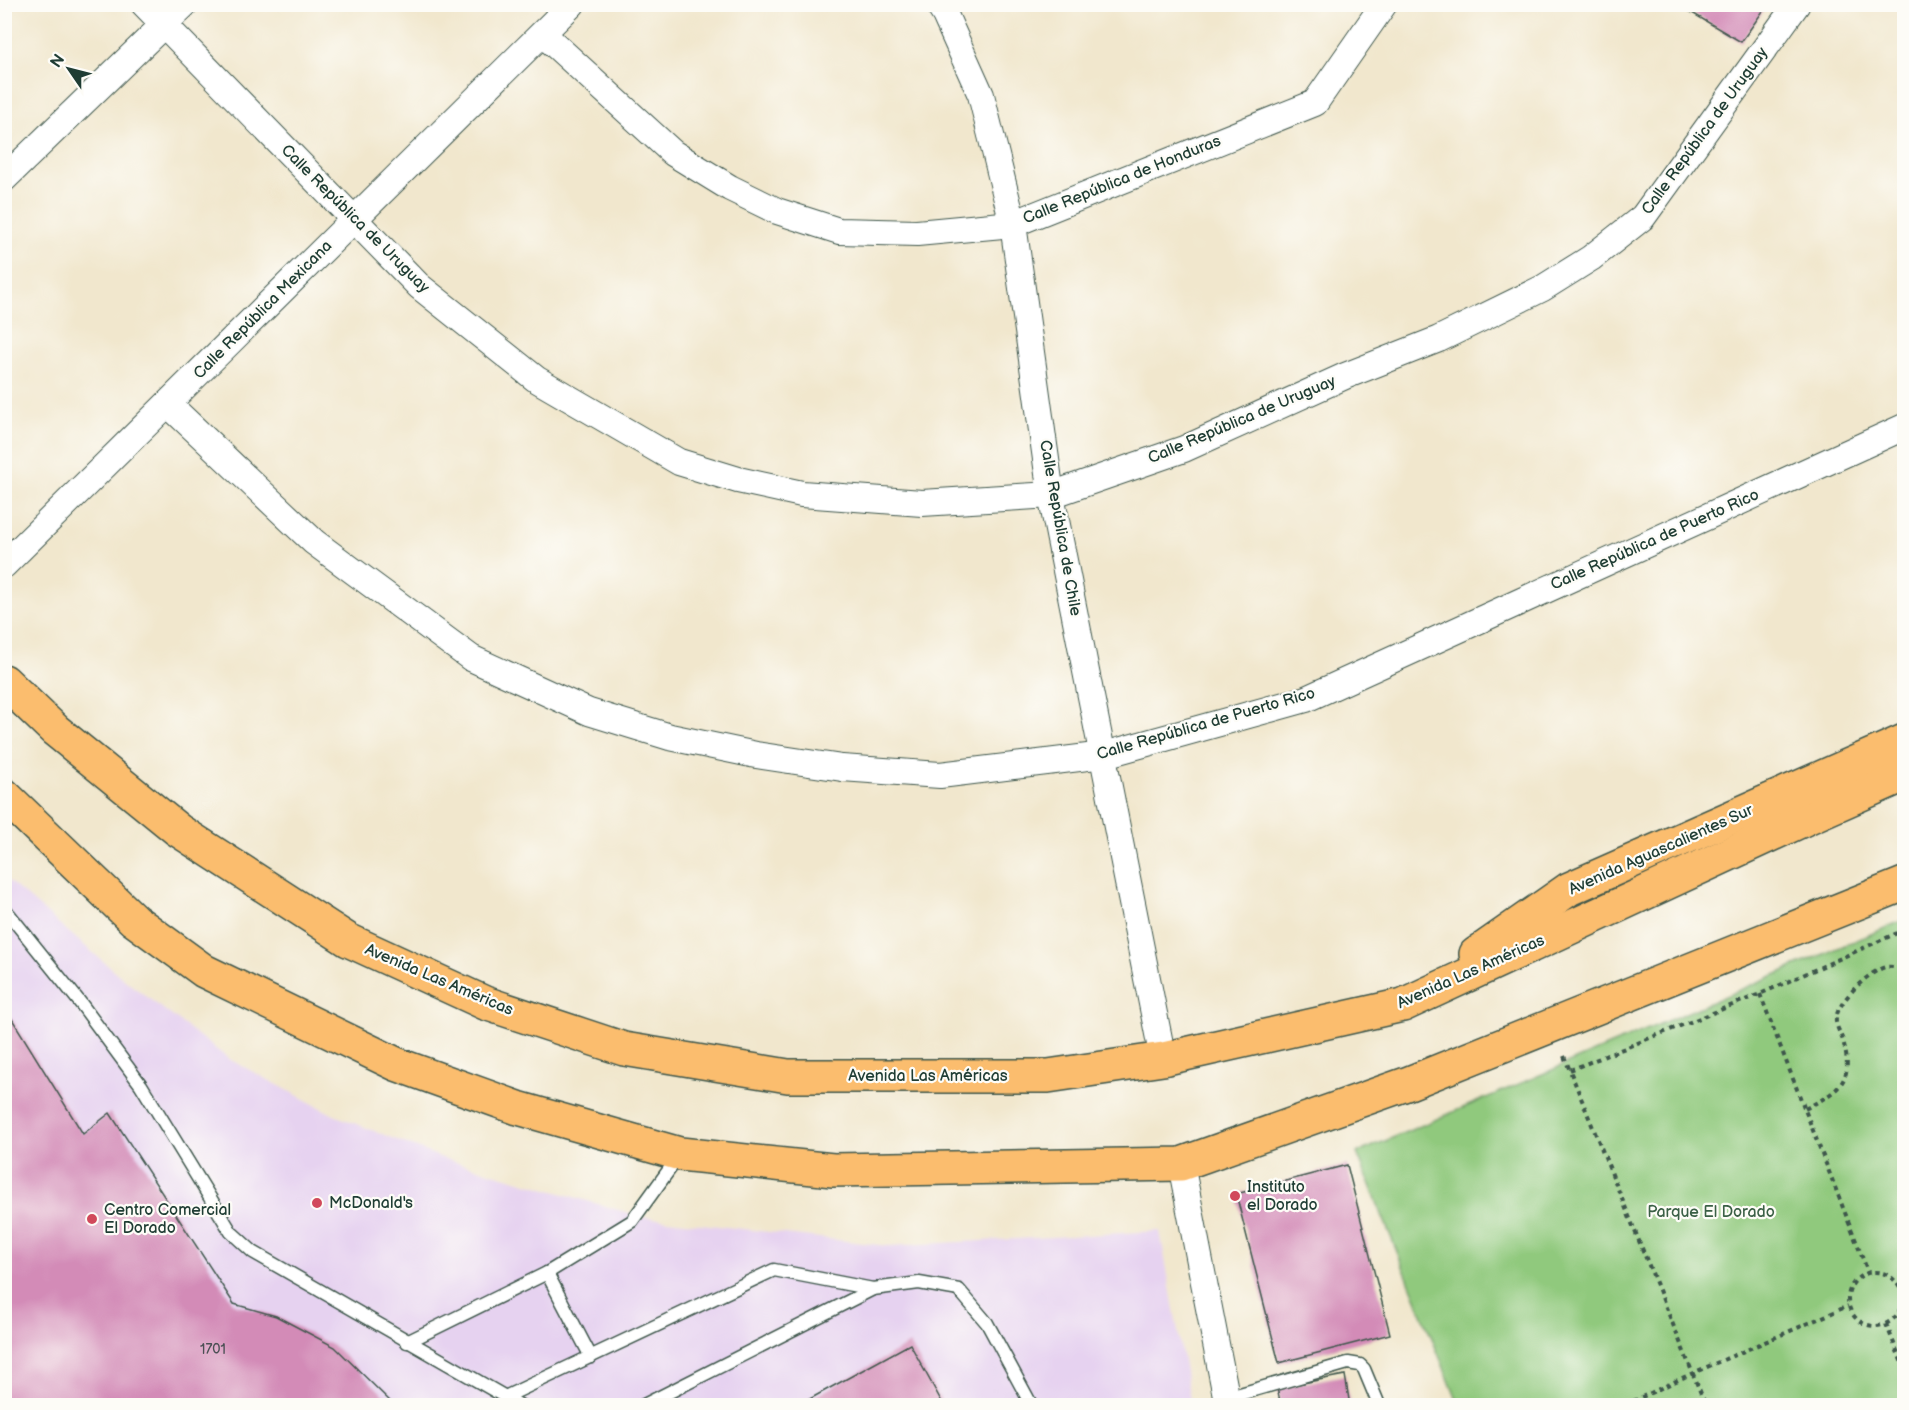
<svg xmlns="http://www.w3.org/2000/svg" width="1909" height="1410" font-family="'Balsamiq Sans',sans-serif">
  <rect width="100%" height="100%" fill="#fdfcf7"/>
  <filter id="ink" filterUnits="userSpaceOnUse"><feTurbulence type="fractalNoise" baseFrequency=".0167" numOctaves="2"/><feDisplacementMap in="SourceGraphic" scale="12" xChannelSelector="R" yChannelSelector="G"/><feConvolveMatrix kernelMatrix="1 2 1 2 8 2 1 2 1" color-interpolation-filters="sRGB"/></filter>
  <filter id="wash" filterUnits="userSpaceOnUse"><feTurbulence type="fractalNoise" baseFrequency=".008" numOctaves="4" result="noise"/><feDisplacementMap in="SourceGraphic" scale="24" xChannelSelector="R" yChannelSelector="G"/><feGaussianBlur stdDeviation="1.35" result="paint"/><feColorMatrix in="noise" values="0 0 0 0 0 0 0 0 0 0 0 0 0 0 0 0 0 1.4 0 .05"/><feComposite in="paint" operator="in"/></filter>
  <g filter="url(#wash)">
    <rect width="100%" height="100%" fill="#f1e7cd"/>
    <path fill="#e6d2f0" d="M4,877L126,981L229,1059L334,1115L442,1158L642,1217L888,1246L1160,1231L1191,1405H5Z"/>
    <path fill="#90c97d" stroke="#588358" stroke-width="1.5" d="M1904,920V1405H1459L1357,1153Z"/>
    <g id="blocks">
      <g fill="#d38bb7">
        <path d="M1677,4H1768L1741,42Z"/>
        <path d="M4,1006L83,1134L110,1113L234,1304L276,1316L335,1347L395,1406H4Z"/>
        <path d="M1347,1165L1390,1334L1279,1363L1236,1194Z"/>
        <path d="M910,1344L944,1406H797Z"/>
        <path d="M1345,1375L1350,1406H1281L1277,1388Z"/>
      </g>
    </g>
  </g>
  <g filter="url(#ink)">
    <use href="#blocks" fill-opacity="0" stroke="#3e564b" stroke-width="1.5"/>
    <g fill="none" stroke-linecap="round" stroke-linejoin="round">
      <defs>
        <g id="service">
          <path d="M4,908L82,1005L141,1085L231,1232L253,1252L521,1406"/>
          <path d="M547,1273L591,1357"/>
          <path d="M407,1342L547,1273L632,1221L679,1156"/>
          <path d="M505,1397L774,1270L873,1289"/>
          <path d="M1226,1398L1348,1363L1360,1365L1364,1369L1379,1405"/>
          <path d="M642,1406L873,1289L919,1283L959,1290L987,1323L1032,1406"/>
        </g>
        <g id="minor">
          <path d="M144,4L419,286L536,379L679,462L738,480L802,494L922,503L1051,495L1184,449L1345,376L1439,339L1543,288L1591,258L1643,217L1797,4"/>
          <path d="M938,4L945,15L981,95L1013,224L1051,495L1163,1059"/>
          <path d="M543,34L673,153L730,188L777,211L839,231L917,233L1013,224L1315,103L1384,4"/>
          <path d="M4,179L185,4"/>
          <path d="M168,404L314,542L471,658L589,712L670,737L756,755L842,768L940,775L1104,755L1306,699L1904,427"/>
          <path d="M4,565L572,4"/>
          <path d="M1181,1164L1228,1406"/>
        </g>
        <g id="primary">
          <path d="M4,681L55,730L178,830L348,940L485,1003L624,1049L788,1076H1048L1163,1059L1403,1005L1809,817L1904,775"/>
          <path d="M4,795L134,920L204,971L396,1064L518,1108L680,1154L833,1170L1181,1164L1409,1083L1904,884"/>
          <path d="M1476,954L1569,889L1904,741"/>
        </g>
      </defs>
      <use href="#service" stroke="#3e564b" stroke-width="15"/>
      <use href="#minor" stroke="#3e564b" stroke-width="28"/>
      <use href="#primary" stroke="#3e564b" stroke-width="36"/>
      <g stroke="#3e564b" stroke-width="4" stroke-dasharray="4.5 4.5" stroke-linecap="butt">
        <path d="M1760,994L1868,1272"/>
        <path d="M1564,1056L1706,1406"/>
        <path d="M1570,1070L1760,994L1904,930"/>
        <path d="M1805,1109C1838,1091 1855,1083 1843,1041C1841,1034 1835,1025 1836,1019C1837,1002 1870,970 1886,967C1891,966 1899,968 1904,969"/>
        <circle cx="1875" cy="1299" r="27"/>
        <path d="M1886,1324L1904,1368"/>
        <path d="M1625,1405L1693,1373L1848,1306"/>
      </g>
      <use href="#service" stroke="#fff" stroke-width="12"/>
      <use href="#minor" stroke="#fff" stroke-width="26"/>
      <use href="#primary" stroke="#fbbd6e" stroke-width="33"/>
    </g>
  </g>
  <g fill="#d1495b" stroke="#fdfcf7" stroke-width="2">
    <circle cx="1235" cy="1196" r="6"/>
    <circle cx="317" cy="1203" r="6"/>
    <circle cx="92" cy="1219" r="6"/>
  </g>
  <g text-anchor="middle" dominant-baseline="central" stroke-width="4.5" stroke-linejoin="round" paint-order="stroke">
    <g font-size="14" fill="#4c5055">
      <text x="213" y="1349">1701</text>
    </g>
    <g font-size="16" fill="#1f3d34" stroke="#fdfcf7">
      <text transform="translate(1705 131) rotate(-54)">Calle República de Uruguay</text>
      <text transform="translate(1122 180) rotate(-22)">Calle República de Honduras</text>
      <text transform="translate(355 219) rotate(45)">Calle República de Uruguay</text>
      <text transform="translate(263 310) rotate(-45)">Calle República Mexicana</text>
      <text transform="translate(1242 420) rotate(-23)">Calle República de Uruguay</text>
      <text transform="translate(1060 528) rotate(80)">Calle República de Chile</text>
      <text transform="translate(1655 540) rotate(-24)">Calle República de Puerto Rico</text>
      <text transform="translate(1206 724) rotate(-16)">Calle República de Puerto Rico</text>
      <text transform="translate(1661 850) rotate(-24)">Avenida Aguascalientes Sur</text>
      <text transform="translate(1471 972) rotate(-24)">Avenida Las Américas</text>
      <text transform="translate(439 980) rotate(23)">Avenida Las Américas</text>
      <text x="928" y="1076">Avenida Las Américas</text>
    </g>
    <g font-size="16" fill="#1f3d34" stroke="#fdfcf7" text-anchor="start">
      <text x="1247" y="1187">Instituto<tspan x="1247" dy="18">el Dorado</tspan></text>
      <text x="329" y="1203">McDonald's</text>
      <text x="104" y="1210">Centro Comercial<tspan x="104" dy="18">El Dorado</tspan></text>
    </g>
    <g font-size="16" fill="#3b6046" stroke="#fdfcf7">
      <text x="1711" y="1212">Parque El Dorado</text>
    </g>
  </g>
  <rect width="1909" height="1410" fill="none" stroke="#fdfcf7" stroke-width="24"/>
  <g transform="translate(69 69) rotate(305)" stroke="#fdfcf7" stroke-width="4.5" paint-order="stroke">
  <path d="M0-4.5L10 22L0 15L-10 22Z" fill="#1f3d34"/>
  <text y="-9" font-size="16" font-weight="bold" text-anchor="middle" fill="#1f3d34">N</text>
  </g>
</svg>
